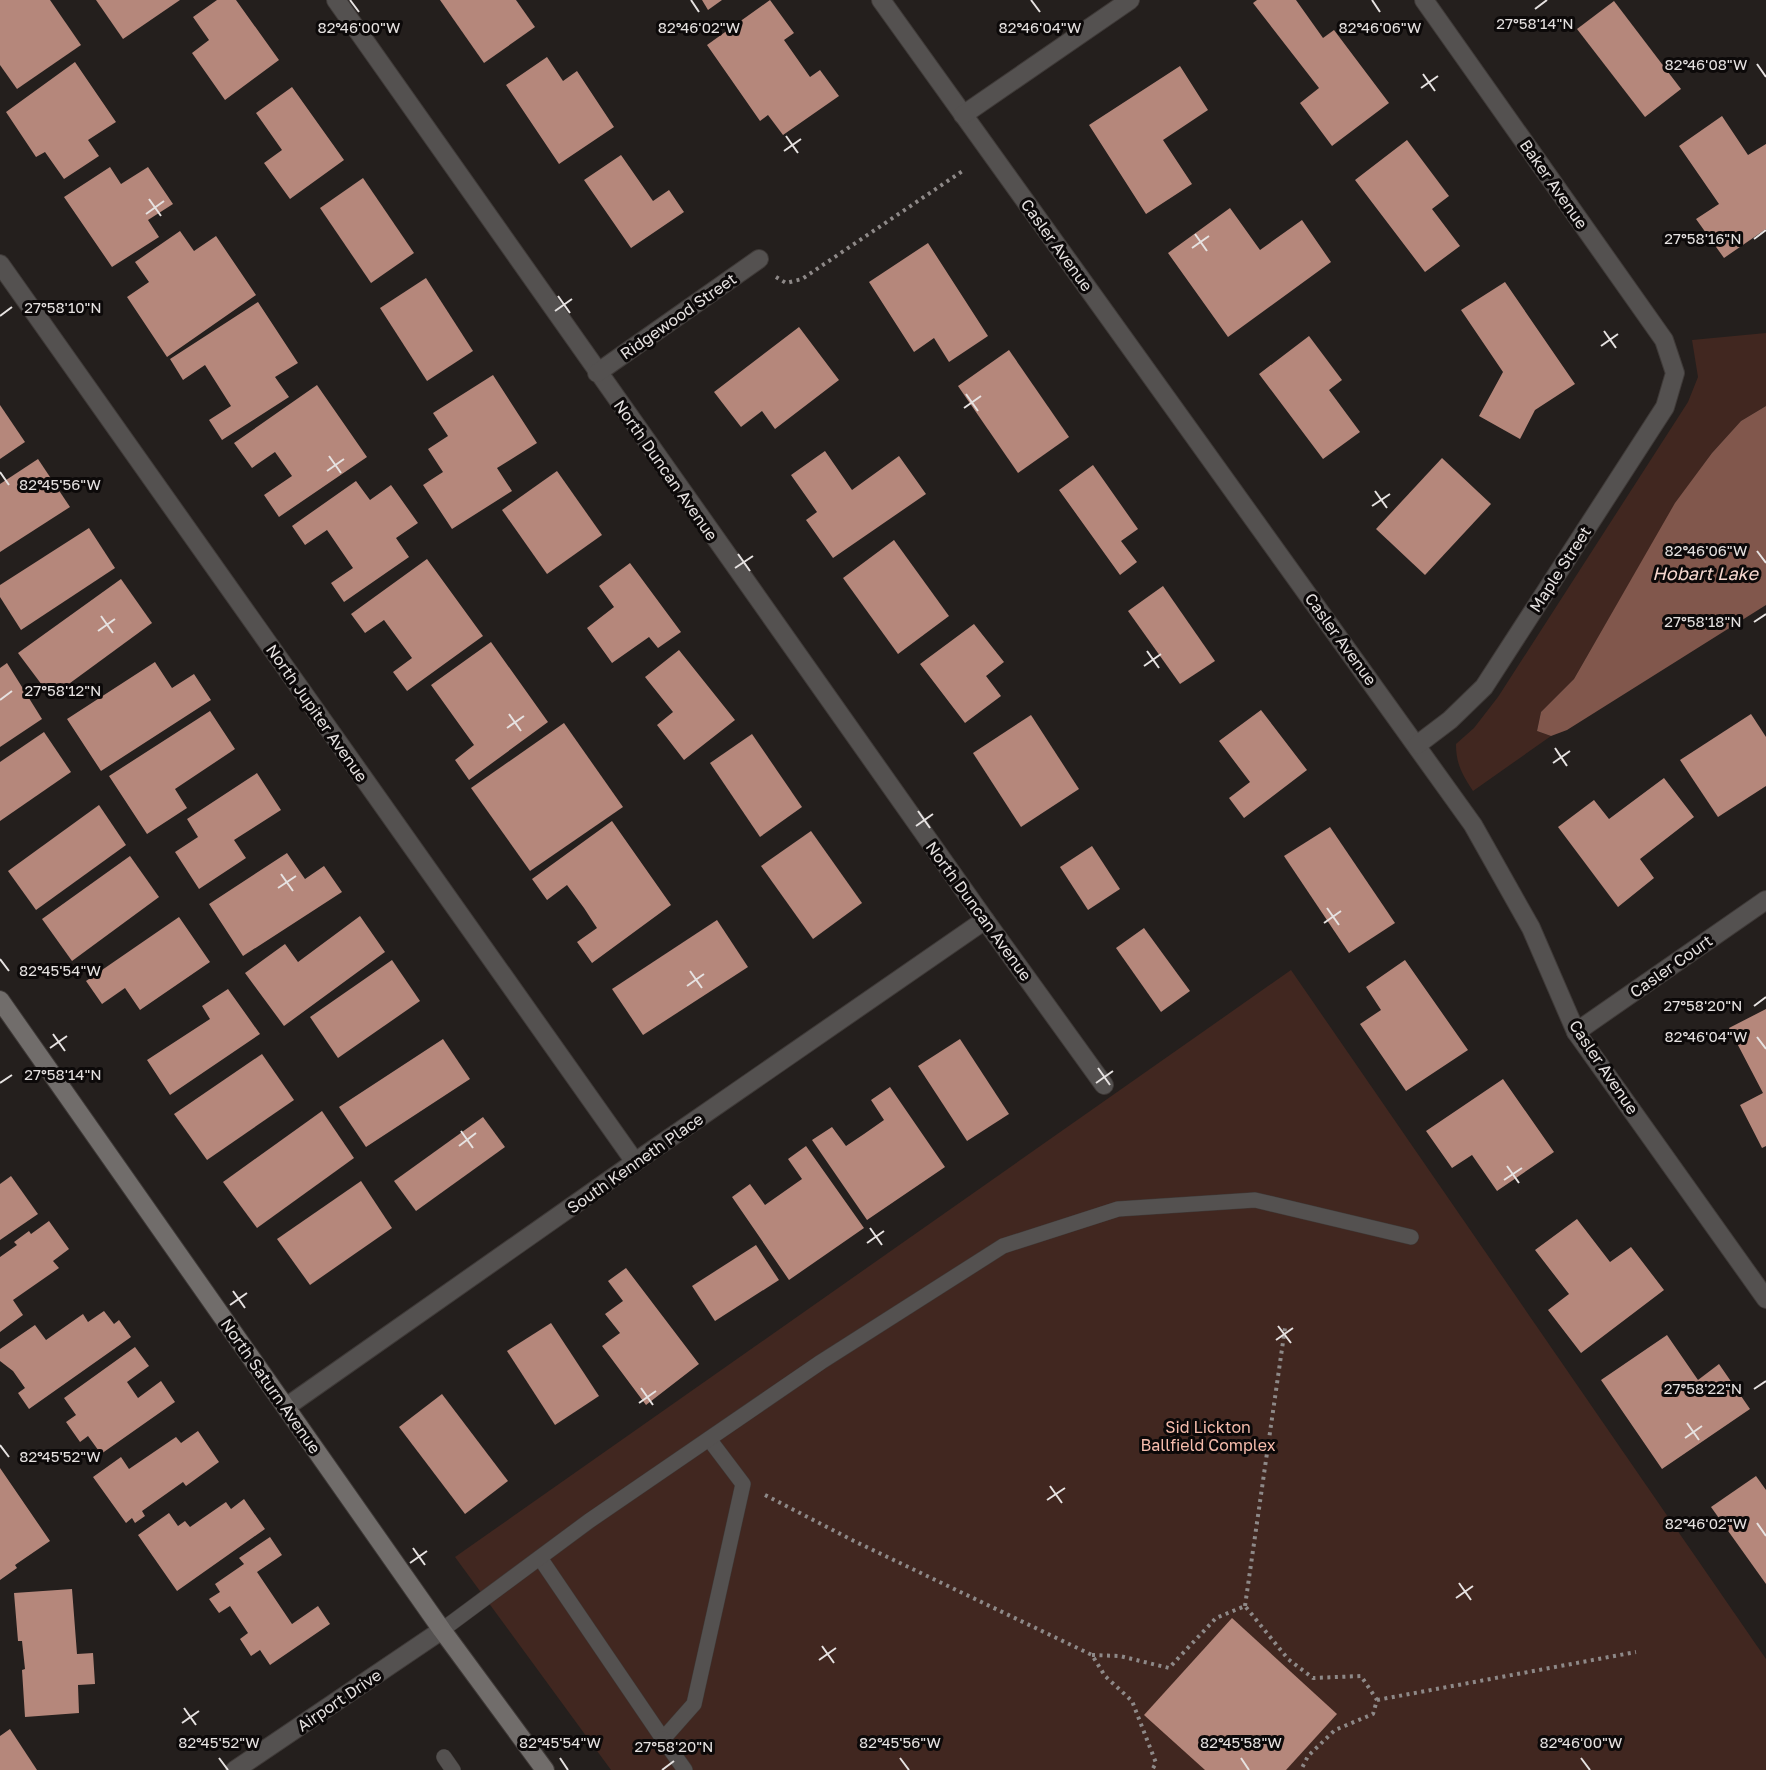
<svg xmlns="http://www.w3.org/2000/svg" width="1766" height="1770" font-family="'Golos Text',sans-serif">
  <rect width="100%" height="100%" fill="#241f1d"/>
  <g fill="#412720">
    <path d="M1766,333V406L1741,421L1712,453L1676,503L1574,679L1541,712L1537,731L1551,736L1473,791C1462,774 1456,764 1456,744L1474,728L1498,697L1688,402L1698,377L1692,340Z"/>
    <path d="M1291,970L1766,1659V1770H611L455,1557Z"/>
  </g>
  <path fill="#81574c" d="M1766,406V605L1567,730L1551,736L1537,731L1541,712L1574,679L1675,503L1712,453L1741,421Z"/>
  <g fill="#b5877b">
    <path d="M0,0H50L81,45L17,89L0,65Z"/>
    <path d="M96,0H180L123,39Z"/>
    <path d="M217,0H236L279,60L225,100L192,53L209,40L193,17Z"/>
    <path d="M440,0H516L535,27L484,63Z"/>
    <path d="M702,0H722L708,10Z"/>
    <path d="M770,0L794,33L784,40L810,77L820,70L839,96L783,135L768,115L760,121L707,45Z"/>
    <path d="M1257,0H1296L1323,38L1334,30L1389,103L1332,146L1300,103L1319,88L1253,3Z"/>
    <path d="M1614,1L1681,89L1645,117L1577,29Z"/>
    <path d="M547,57L563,81L577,71L614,127L559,164L506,85Z"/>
    <path d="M75,62L116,122L88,140L99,156L64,179L45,152L36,157L6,112Z"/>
    <path d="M1180,66L1208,110L1163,140L1192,184L1146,214L1089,125Z"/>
    <path d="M292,87L344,160L290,199L264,163L282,150L256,113Z"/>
    <path d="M1722,116L1748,155L1766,144V229L1724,258L1696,219L1719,204L1679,146Z"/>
    <path d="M1407,140L1449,196L1432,209L1460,246L1425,272L1355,180Z"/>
    <path d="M621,155L653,201L669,190L684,212L631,248L584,180Z"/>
    <path d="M110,167L121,184L148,167L173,204L148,220L159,237L112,267L64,197Z"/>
    <path d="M363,178L414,253L371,283L320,208Z"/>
    <path d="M1230,208L1260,250L1302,220L1331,262L1228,337L1168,253Z"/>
    <path d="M180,231L194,251L216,236L256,295L167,357L127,297L149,282L135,262Z"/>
    <path d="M928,243L988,336L949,362L934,338L914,352L869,282Z"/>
    <path d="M426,278L473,351L427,381L380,308Z"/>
    <path d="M1505,282L1575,384L1535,410L1520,439L1479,416L1503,372L1461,310Z"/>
    <path d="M258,302L298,363L275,377L289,397L222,440L209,420L231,406L205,365L183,380L170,359Z"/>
    <path d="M799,327L839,380L775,429L762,411L741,427L714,392Z"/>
    <path d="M1309,336L1342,380L1329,390L1360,432L1323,459L1259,374Z"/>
    <path d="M1009,350L1069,437L1018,473L958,386Z"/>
    <path d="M493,375L537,443L497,468L512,491L452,529L423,485L443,472L428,449L448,436L433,413Z"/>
    <path d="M317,385L367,457L279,517L264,495L292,476L275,452L252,468L234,443Z"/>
    <path d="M0,405L25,442L0,459Z"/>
    <path d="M825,451L852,490L899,456L926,494L833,558L806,520L817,512L791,475Z"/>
    <path d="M1442,458L1491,504L1425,575L1376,529Z"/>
    <path d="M38,459L70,507L0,552V484Z"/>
    <path d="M1093,465L1138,529L1121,541L1137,562L1120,575L1059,490Z"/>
    <path d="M557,471L602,535L547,574L502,510Z"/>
    <path d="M356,481L370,500L391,485L418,523L396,538L409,557L344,602L331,583L353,568L327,530L305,545L292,526Z"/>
    <path d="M89,528L115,568L21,630L0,597V585Z"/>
    <path d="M894,540L949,616L898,654L843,578Z"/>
    <path d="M427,559L483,636L407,691L393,672L412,658L384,620L365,633L351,614Z"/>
    <path d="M630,563L681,632L658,648L649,637L612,663L587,628L614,607L599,586Z"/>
    <path d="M121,579L152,623L51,697L18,653Z"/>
    <path d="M1163,586L1215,661L1180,684L1128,611Z"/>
    <path d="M974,624L1004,662L986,676L1001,696L965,723L920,664Z"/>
    <path d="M491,642L548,722L469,780L455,760L474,745L431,685Z"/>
    <path d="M679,650L735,720L684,760L657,725L673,712L645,677Z"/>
    <path d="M155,662L172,688L194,674L211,700L101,771L67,719Z"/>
    <path d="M7,663L42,719L0,747V668Z"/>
    <path d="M1261,710L1307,770L1244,818L1229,798L1250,782L1219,741Z"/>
    <path d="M210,711L235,749L175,789L187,808L147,834L109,776Z"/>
    <path d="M1751,714L1766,737V786L1718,817L1680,760Z"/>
    <path d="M1031,715L1079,789L1021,827L973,753Z"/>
    <path d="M564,723L623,807L530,871L471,788Z"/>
    <path d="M44,732L71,772L0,821V762Z"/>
    <path d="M752,734L802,807L760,837L710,763Z"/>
    <path d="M257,773L281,810L234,840L246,858L199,889L175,852L198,837L187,819Z"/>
    <path d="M1664,778L1694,817L1640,859L1654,878L1618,907L1558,827L1594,800L1609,819Z"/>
    <path d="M99,805L126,845L36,910L8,871Z"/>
    <path d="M612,821L671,905L592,963L577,942L597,928L584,908L567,885L547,900L532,879Z"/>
    <path d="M1330,827L1395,923L1349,953L1284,856Z"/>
    <path d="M811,831L862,903L813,939L761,866Z"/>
    <path d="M1092,846L1120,889L1088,910L1060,867Z"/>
    <path d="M287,853L305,879L324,866L342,892L243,956L209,904Z"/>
    <path d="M130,856L159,897L72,961L42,919Z"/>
    <path d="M360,916L385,952L284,1026L245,973L285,944L298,962Z"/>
    <path d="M179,917L210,962L140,1010L125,988L102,1004L86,981Z"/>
    <path d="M717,920L748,967L643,1035L612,989Z"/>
    <path d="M1144,928L1190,991L1161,1012L1116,948Z"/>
    <path d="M392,960L420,1001L338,1058L310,1017Z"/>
    <path d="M1405,960L1468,1050L1406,1091L1360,1024L1381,1010L1366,987Z"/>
    <path d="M228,989L260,1034L170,1095L147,1060L210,1019L202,1006Z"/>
    <path d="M1766,1009V1146L1762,1148L1740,1105L1763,1093L1729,1028Z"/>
    <path d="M443,1039L470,1079L366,1147L339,1107Z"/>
    <path d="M960,1039L1009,1114L967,1141L918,1066Z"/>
    <path d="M262,1054L294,1100L207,1160L174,1114Z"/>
    <path d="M1503,1079L1554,1152L1497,1191L1472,1155L1452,1168L1426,1131Z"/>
    <path d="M890,1087L945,1167L867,1220L812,1140L832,1127L846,1146L864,1134L884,1120L871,1100Z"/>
    <path d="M322,1111L354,1158L257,1228L223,1182Z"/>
    <path d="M483,1117L505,1147L416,1211L394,1181Z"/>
    <path d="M806,1146L864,1228L789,1280L732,1197L750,1184L765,1205L802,1179L788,1159Z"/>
    <path d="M11,1176L38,1214L0,1240V1184Z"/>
    <path d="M361,1181L392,1228L310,1285L277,1239Z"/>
    <path d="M1577,1219L1610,1262L1631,1247L1664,1290L1581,1353L1548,1310L1569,1294L1535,1250Z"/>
    <path d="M49,1221L69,1249L53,1261L59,1268L13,1300L23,1315L0,1332V1257L17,1245L14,1242L29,1231L31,1234Z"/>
    <path d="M756,1245L779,1280L715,1321L692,1286Z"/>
    <path d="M626,1268L699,1364L646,1405L602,1346L620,1333L605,1314L623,1301L608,1281Z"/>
    <path d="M104,1311L114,1324L119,1320L131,1337L29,1409L18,1393L25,1388L13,1371L0,1361V1349L35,1325L46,1340L83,1314L88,1322Z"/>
    <path d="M551,1323L599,1396L555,1425L507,1351Z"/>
    <path d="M1667,1335L1698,1380L1719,1364L1750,1409L1662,1469L1601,1380Z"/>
    <path d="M135,1347L149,1366L127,1382L138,1398L161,1381L175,1402L101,1454L88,1436L80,1442L66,1422L76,1415L64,1398Z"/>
    <path d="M442,1394L508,1481L465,1514L399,1427Z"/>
    <path d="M198,1431L219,1462L186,1486L183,1482L142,1511L145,1516L135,1523L132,1518L126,1523L93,1477L121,1457L129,1469L176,1437L181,1443Z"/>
    <path d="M0,1468L50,1541L15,1565L17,1568L0,1580Z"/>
    <path d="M1756,1476L1766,1490V1584L1711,1507Z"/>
    <path d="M244,1499L265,1529L177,1591L138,1535L169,1513L178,1526L185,1521L190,1527L226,1502L231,1509Z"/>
    <path d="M270,1537L282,1555L257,1572L292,1624L318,1606L330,1624L270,1665L260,1650L251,1656L240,1639L248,1633L230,1606L219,1613L209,1599L220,1592L215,1584L244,1564L239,1558Z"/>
    <path d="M72,1589L77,1654L93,1653L95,1684L78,1685L79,1713L25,1717L22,1670L25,1669L22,1641H18L14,1593Z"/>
    <path d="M1232,1618L1337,1714L1286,1770H1205L1144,1715Z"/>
    <path d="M10,1729L37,1770H0V1736Z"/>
  </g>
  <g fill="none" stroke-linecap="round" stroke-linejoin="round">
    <defs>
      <g id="lane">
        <path d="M540,1558L663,1739L694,1704L743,1484L709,1439"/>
        <path d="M442,1630L589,1521L821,1362L1003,1246L1118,1209L1255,1200L1411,1237"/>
        <path d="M663,1739L685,1770"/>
        <path d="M444,1757L453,1770"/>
      </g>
      <g id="street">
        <path d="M336,0L985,920L1104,1085"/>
        <path d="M881,0L1473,825L1531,928L1576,1032L1766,1299"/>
        <path d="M963,115L1130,0"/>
        <path d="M0,264L635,1162"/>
        <path d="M597,373L759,259"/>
        <path d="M1417,745L1450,720L1484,687L1665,407L1675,373L1664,340L1424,0"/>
        <path d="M1576,1032L1766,900"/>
        <path d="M286,1407L635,1162L985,920"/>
        <path d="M235,1770L442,1630"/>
      </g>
      <path id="secondary" d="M0,1000L442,1630L545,1770"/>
    </defs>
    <use href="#lane" stroke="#3f3a38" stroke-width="16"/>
    <use href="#street" stroke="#3f3a38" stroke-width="20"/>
    <use href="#secondary" stroke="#3f3a38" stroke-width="20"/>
    <g stroke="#8e8988" stroke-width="4" stroke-dasharray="3 4.5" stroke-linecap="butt">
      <path d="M776,277L786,283L802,279L964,170"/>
      <path d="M765,1495L854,1541L1092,1655L1105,1676L1132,1701L1156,1763L1152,1770"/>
      <path d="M1245,1606L1285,1328"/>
      <path d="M1092,1655L1120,1656L1169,1668L1216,1618L1245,1606L1288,1659L1313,1678L1361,1676L1377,1700L1373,1714L1335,1730L1308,1756L1301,1770"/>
      <path d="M1377,1700L1636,1652"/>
    </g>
    <use href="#lane" stroke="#545150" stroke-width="15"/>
    <use href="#street" stroke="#545150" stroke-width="18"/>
    <use href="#secondary" stroke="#716d6b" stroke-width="18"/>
  </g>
  <path fill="none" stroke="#e6e2e1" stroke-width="2" d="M350,0L359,12M691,0L699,12M1031,0L1040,12M1372,0L1380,12M1535,9L1547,0M1757,64L1766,77M1423,74L1435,91M1421,88L1438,76M786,136L798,153M784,151L801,139M149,199L161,216M146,214L164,201M1195,234L1207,251M1754,239L1766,230M1192,248L1209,236M558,296L570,313M555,311L572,299M0,316L12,307M1604,331L1616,348M1601,346L1618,334M966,394L978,411M964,408L981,396M329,456L341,473M327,471L344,459M0,472L9,485M1375,491L1387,508M1372,506L1390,494M1757,551L1766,563M738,554L750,571M735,568L753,556M101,616L113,633M1754,622L1766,614M98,631L115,619M1147,651L1159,668M1144,666L1161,654M0,700L12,691M509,714L521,731M507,728L524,716M1555,748L1567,766M1553,763L1570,751M918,811L930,828M916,826L933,814M281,874L293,891M278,888L296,876M1327,908L1339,925M1324,923L1341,911M0,959L9,971M690,971L702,988M687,986L704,974M1754,1006L1766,997M53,1034L65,1051M1757,1037L1766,1049M50,1048L67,1036M1098,1068L1110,1085M0,1083L12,1075M1096,1083L1113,1071M461,1131L473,1148M459,1146L476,1133M1507,1166L1519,1183M1504,1180L1522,1168M870,1228L882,1245M867,1243L884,1231M233,1291L245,1308M230,1305L247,1293M1278,1326L1291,1343M1276,1340L1293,1328M641,1388L653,1405M1754,1389L1766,1381M639,1403L656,1391M1687,1423L1699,1440M1685,1438L1702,1426M0,1445L9,1457M1050,1486L1062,1503M1047,1500L1065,1488M1757,1523L1766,1536M413,1548L425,1565M410,1563L427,1551M1459,1583L1471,1600M1456,1598L1473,1586M822,1646L834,1663M819,1660L836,1648M184,1708L196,1725M182,1723L199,1711M219,1758L228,1770M560,1758L568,1770M900,1758L909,1770M1241,1758L1249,1770M1581,1758L1590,1770M662,1770L674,1761"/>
  <g text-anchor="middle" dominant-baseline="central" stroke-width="6" stroke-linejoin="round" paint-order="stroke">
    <g font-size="16" fill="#e6e2e1" stroke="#0c0909">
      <text transform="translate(1554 184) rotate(55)">Baker Avenue</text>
      <text transform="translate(1057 245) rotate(54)">Casler Avenue</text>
      <text transform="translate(678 316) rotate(-35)">Ridgewood Street</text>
      <text transform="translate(666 470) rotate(55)">North Duncan Avenue</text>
      <text transform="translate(1560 569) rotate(-57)">Maple Street</text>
      <text transform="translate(1341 639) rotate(54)">Casler Avenue</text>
      <text transform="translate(317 713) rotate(55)">North Jupiter Avenue</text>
      <text transform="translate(979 911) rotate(54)">North Duncan Avenue</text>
      <text transform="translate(1671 966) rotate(-35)">Casler Court</text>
      <text transform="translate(1604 1067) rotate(56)">Casler Avenue</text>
      <text transform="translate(635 1163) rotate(-35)">South Kenneth Place</text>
      <text transform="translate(271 1386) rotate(55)">North Saturn Avenue</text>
      <text transform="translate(339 1700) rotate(-34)">Airport Drive</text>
    </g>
    <g font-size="16" fill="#f7bdad" stroke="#0c0909">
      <text x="1208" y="1427">Sid Lickton<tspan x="1208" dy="18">Ballfield Complex</tspan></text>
    </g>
    <g font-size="18" font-style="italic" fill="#f7d8d0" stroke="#0c0909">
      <text x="1705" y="573">Hobart Lake</text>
    </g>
  </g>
  <g font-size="15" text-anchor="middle" fill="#e6e2e1" stroke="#0c0909" stroke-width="6" stroke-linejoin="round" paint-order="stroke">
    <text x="1535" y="29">27°58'14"N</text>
    <text x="359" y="33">82°46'00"W</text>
    <text x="699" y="33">82°46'02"W</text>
    <text x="1040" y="33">82°46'04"W</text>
    <text x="1380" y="33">82°46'06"W</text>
    <text x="1706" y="70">82°46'08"W</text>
    <text x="1703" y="244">27°58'16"N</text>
    <text x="63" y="313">27°58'10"N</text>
    <text x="60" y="490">82°45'56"W</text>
    <text x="1706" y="556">82°46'06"W</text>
    <text x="1703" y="627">27°58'18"N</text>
    <text x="63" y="696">27°58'12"N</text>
    <text x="60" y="976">82°45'54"W</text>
    <text x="1703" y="1011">27°58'20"N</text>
    <text x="1706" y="1042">82°46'04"W</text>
    <text x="63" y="1080">27°58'14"N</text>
    <text x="1703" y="1394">27°58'22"N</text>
    <text x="60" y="1462">82°45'52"W</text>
    <text x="1706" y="1529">82°46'02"W</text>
    <text x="219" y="1748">82°45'52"W</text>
    <text x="560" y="1748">82°45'54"W</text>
    <text x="900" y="1748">82°45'56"W</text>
    <text x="1241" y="1748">82°45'58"W</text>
    <text x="1581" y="1748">82°46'00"W</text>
    <text x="674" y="1752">27°58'20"N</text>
  </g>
</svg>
